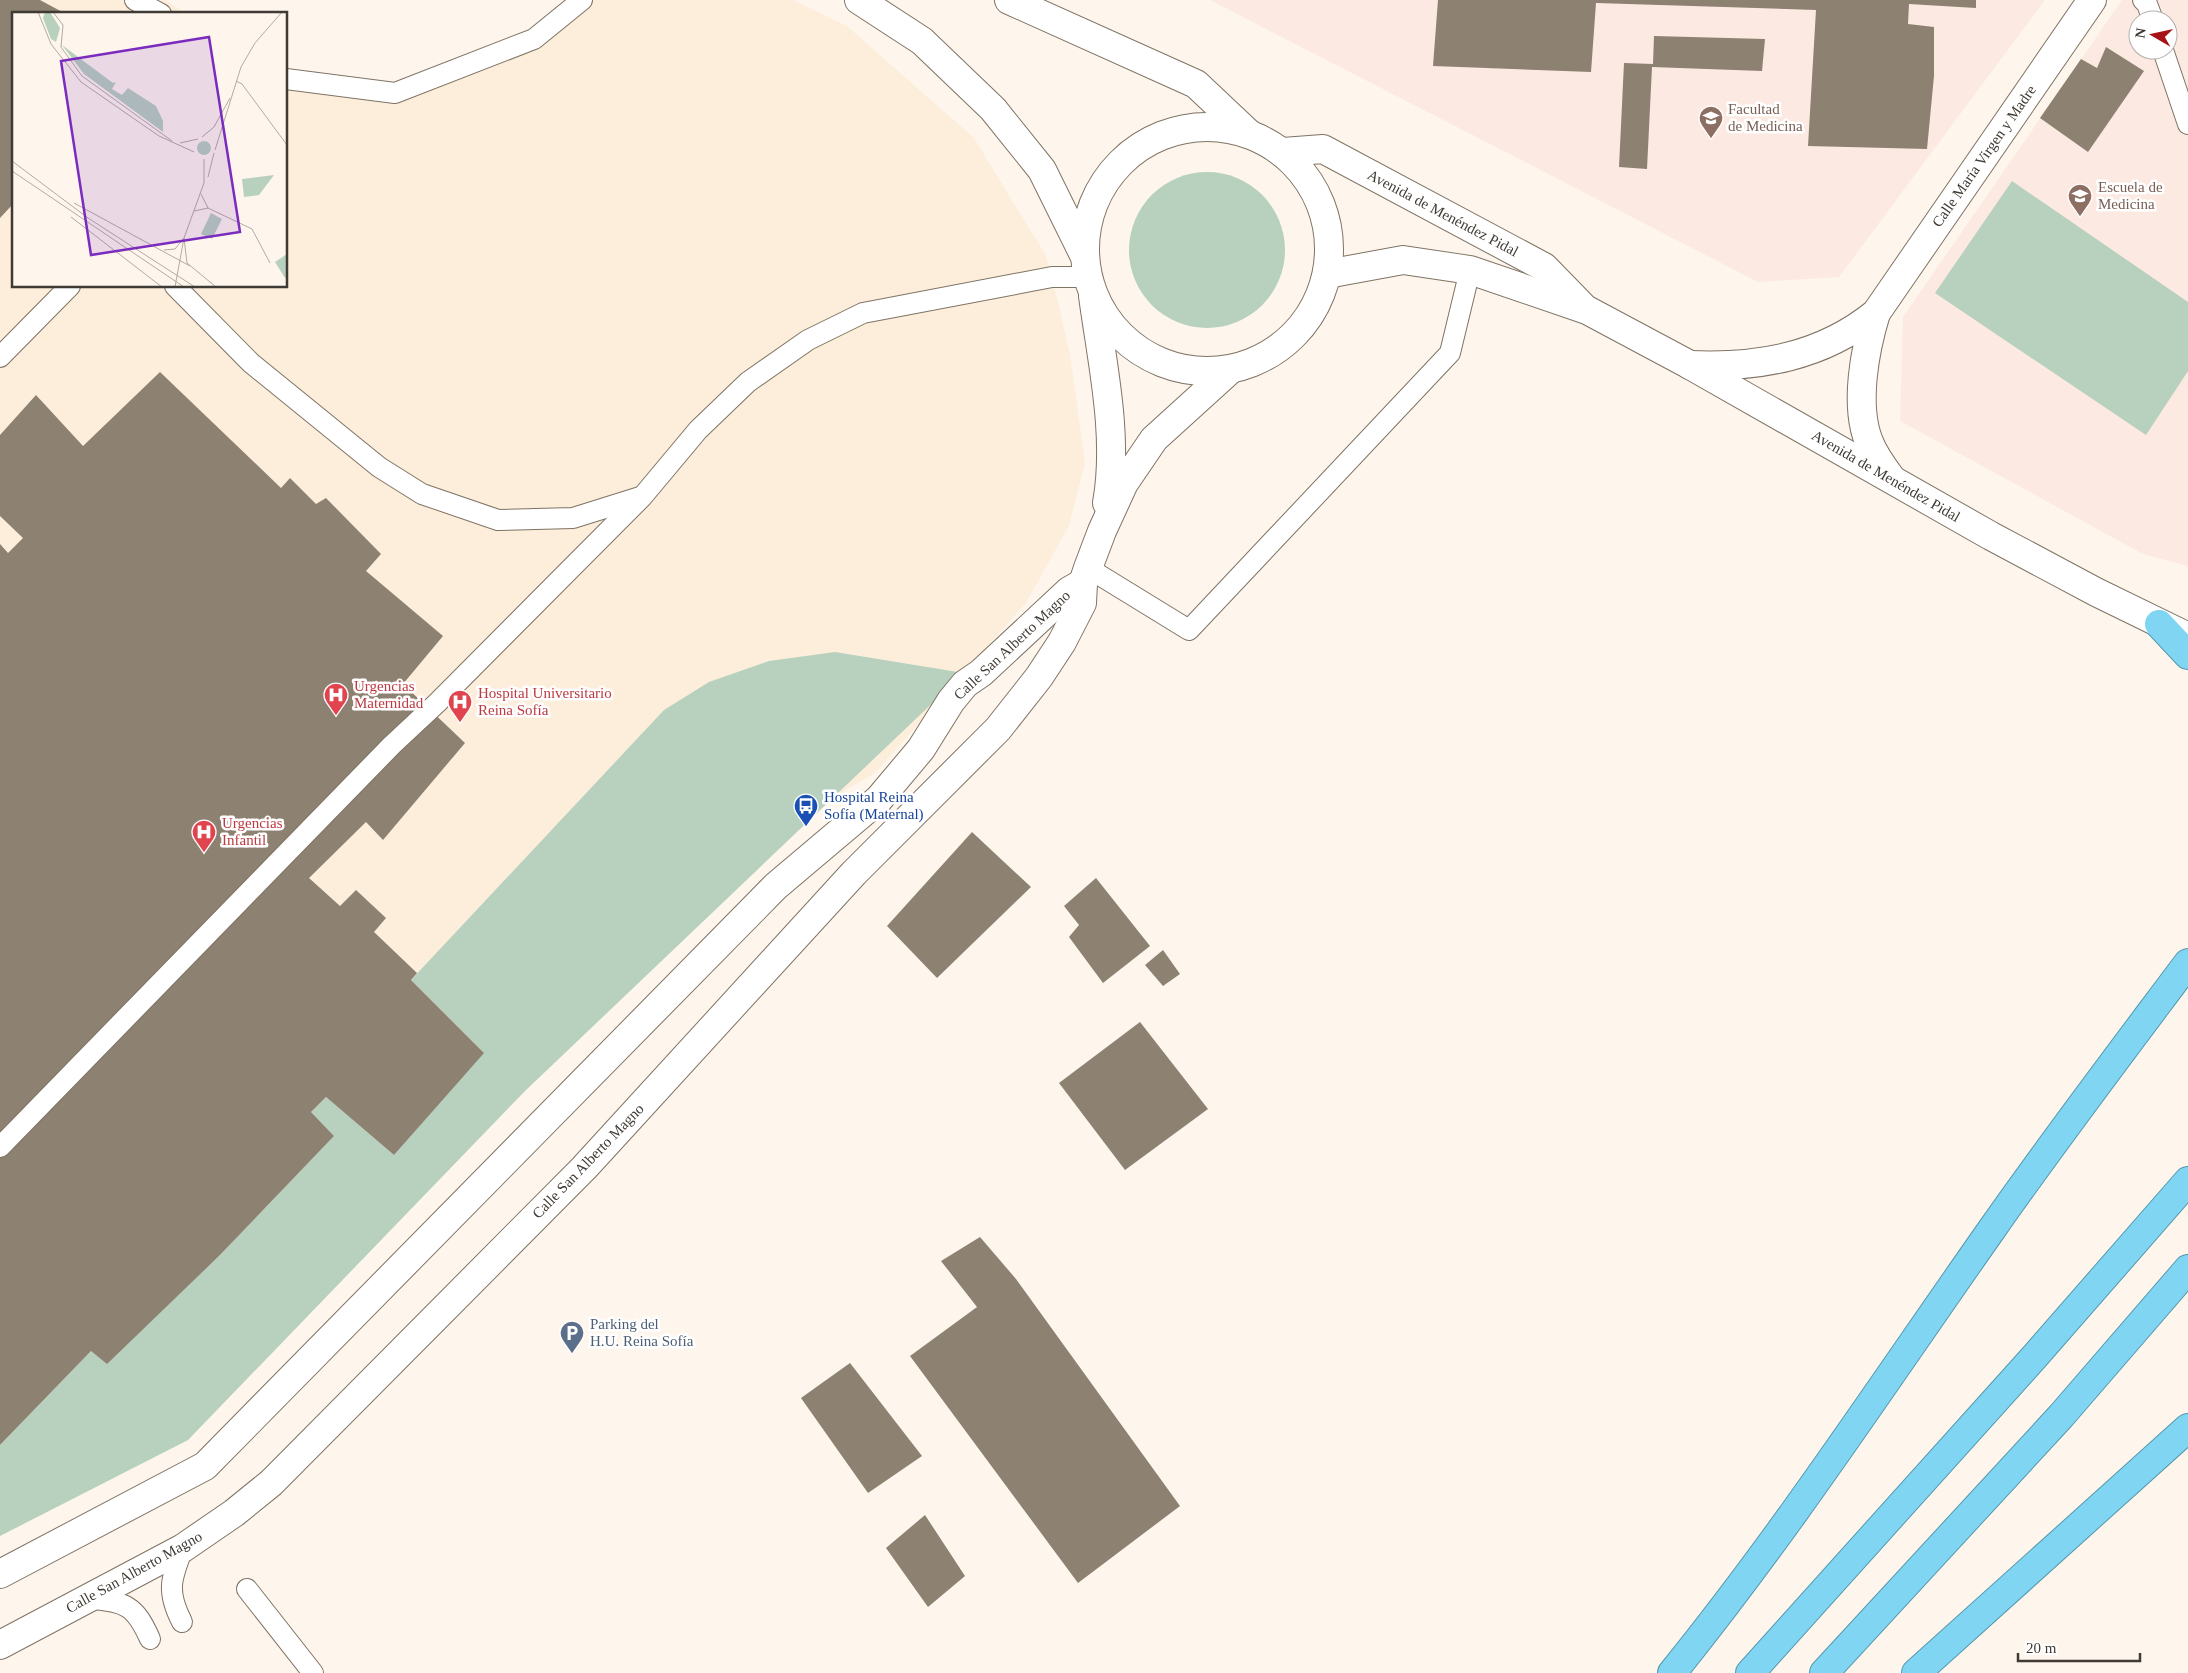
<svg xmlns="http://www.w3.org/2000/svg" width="2188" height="1673" font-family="Georgia,serif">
  <rect width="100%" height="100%" fill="#fef6ec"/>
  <path fill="#fceedb" d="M0,0H166L186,14H14V286H286V79L395,93L534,39L582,0H793L847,26L974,138L1045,254L1052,277L1070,354L1085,463L1069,526L1026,603L875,773L777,830L188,1440L0,1536Z"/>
  <g fill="#fce9e1" fill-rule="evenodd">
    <path d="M1210,0H2045L1839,277L1758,282Z"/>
    <path d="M2122,0H2188V566L2143,554L1900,421L1903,317ZM2138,20H2168V50H2138Z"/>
  </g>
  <g fill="#b7d1be">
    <circle cx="1207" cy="250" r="78"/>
    <path d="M2012,181L2188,302V371L2146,435L1935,293Z"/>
    <path d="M835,652L964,673L524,1092L188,1440L0,1536V1445L91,1351L107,1363L219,1256L334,1136L311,1112L326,1097L394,1155L483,1052L411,980L664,710L709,682L769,661Z"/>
  </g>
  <g fill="#8d8172">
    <path d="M0,0H40L66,14H14V203L0,218Z"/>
    <path d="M1438,0H1976V8L1909,4L1908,24L1934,27V76L1927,149L1808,146L1816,10L1596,3L1591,72L1433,66Z"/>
    <path d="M1654,36L1765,39L1762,71L1652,67L1647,169L1619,167L1624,63L1653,64Z"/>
    <path d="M2106,47L2144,71L2088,152L2040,118L2081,59L2097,68Z"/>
    <path d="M160,372L281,488L290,478L316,504L326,498L381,554L366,571L443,636L403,684L465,743L383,840L366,822L309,878L340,906L356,890L386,918L374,932L417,973L411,980L484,1053L394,1155L326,1097L311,1112L334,1136L219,1256L107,1364L91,1351L0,1445V544L8,553L23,538L0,516V435L36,395L83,446Z"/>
    <path d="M972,832L1031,887L937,978L887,926Z"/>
    <path d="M1096,878L1150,946L1103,983L1069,937L1079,925L1064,906Z"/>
    <path d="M1163,950L1180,974L1163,986L1145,965Z"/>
    <path d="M1140,1022L1208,1109L1125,1170L1059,1083Z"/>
    <path d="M980,1237L1016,1279L1180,1506L1078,1583L910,1356L977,1307L941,1261Z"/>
    <path d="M850,1363L922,1456L868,1493L801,1398Z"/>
    <path d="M925,1515L965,1576L928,1607L886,1548Z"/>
  </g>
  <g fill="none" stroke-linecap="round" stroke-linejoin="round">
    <defs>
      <g id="service">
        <path d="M135,0L161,14"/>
        <path d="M2143,0L2147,4L2153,20"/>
        <path d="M2163,50L2188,124"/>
        <path d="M286,79L395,93L534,39L582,0"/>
        <path d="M175,286L251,363L379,467L422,494L498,520L573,518L640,497"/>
        <path d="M0,357L70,286"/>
        <path d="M1088,568L1189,630L1450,353L1470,270"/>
        <path d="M0,1147L392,745L437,703L642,497L698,430L748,382L808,340L863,313L1052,277H1087"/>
        <path d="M247,1589L313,1673"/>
        <path d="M88,1598C125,1603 134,1603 150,1639"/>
        <path d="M182,1622C166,1591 171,1579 183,1548"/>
      </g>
      <g id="minor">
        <path d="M1876,313C1865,349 1854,405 1869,442C1874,455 1882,466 1891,478"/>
        <path d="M1690,365C1758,368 1822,357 1876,313L2092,0"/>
      </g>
      <g id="tertiary">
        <path d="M1093,296C1102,363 1119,436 1107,503"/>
        <path d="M0,1574L205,1466L776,886L879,799L921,749L951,701L965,684L981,673L1069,591L1083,583"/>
        <path d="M0,1645L183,1548L234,1513L271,1483L584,1168L854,873L998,729L1039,677L1062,642L1082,603L1083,583L1088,568L1102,531L1124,483L1154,439L1230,370"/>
      </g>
      <g id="secondary">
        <path d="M859,0L922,41L993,109L1042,170L1084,255"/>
        <path d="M1009,0L1196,84L1248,133"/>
        <circle cx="1207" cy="249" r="122"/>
        <path d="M1283,152L1323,149L1544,267L1582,306"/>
        <path d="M1327,274L1403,260L1470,270L1587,310L1690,365L1991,536L2096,592L2182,634"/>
      </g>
      <g id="trunk">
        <path d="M2159,624L2188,655"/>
        <path d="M1672,1673C1787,1531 1887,1378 1992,1229C2055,1139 2122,1051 2188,963"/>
        <path d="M1750,1673L2036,1355L2188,1181"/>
        <path d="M1824,1673L2061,1416L2188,1269"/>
        <path d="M1916,1673L2188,1428"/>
      </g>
    </defs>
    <use href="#service" stroke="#7f7364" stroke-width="22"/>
    <use href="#minor" stroke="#7f7364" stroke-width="30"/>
    <use href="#tertiary" stroke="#7f7364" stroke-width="30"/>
    <use href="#secondary" stroke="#7f7364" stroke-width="30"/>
    <use href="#trunk" stroke="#5598ae" stroke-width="30"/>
    <use href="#service" stroke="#fff" stroke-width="20"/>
    <use href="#minor" stroke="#fff" stroke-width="28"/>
    <use href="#tertiary" stroke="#fff" stroke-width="28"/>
    <use href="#secondary" stroke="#fff" stroke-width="28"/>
    <use href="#trunk" stroke="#80d6f2" stroke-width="28"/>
  </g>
  <defs>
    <symbol id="university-pin" viewBox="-11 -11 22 30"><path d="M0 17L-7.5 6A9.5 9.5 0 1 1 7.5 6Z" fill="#8d6e63" stroke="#fff"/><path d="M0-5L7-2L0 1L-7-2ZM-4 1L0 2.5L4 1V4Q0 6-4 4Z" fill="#fff"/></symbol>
    <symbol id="hospital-pin" viewBox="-11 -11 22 30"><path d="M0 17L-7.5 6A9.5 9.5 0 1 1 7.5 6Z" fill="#e0444e" stroke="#fff"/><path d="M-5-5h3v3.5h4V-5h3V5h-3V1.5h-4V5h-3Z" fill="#fff"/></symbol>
    <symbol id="bus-pin" viewBox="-11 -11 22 30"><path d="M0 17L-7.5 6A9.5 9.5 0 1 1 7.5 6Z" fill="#1a4fb4" stroke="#fff"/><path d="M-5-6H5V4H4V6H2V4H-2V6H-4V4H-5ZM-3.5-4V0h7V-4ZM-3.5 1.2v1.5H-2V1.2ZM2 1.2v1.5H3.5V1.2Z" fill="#fff"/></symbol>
    <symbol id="parking-pin" viewBox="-11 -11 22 30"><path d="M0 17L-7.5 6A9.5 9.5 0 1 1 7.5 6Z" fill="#5c6f8a" stroke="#fff"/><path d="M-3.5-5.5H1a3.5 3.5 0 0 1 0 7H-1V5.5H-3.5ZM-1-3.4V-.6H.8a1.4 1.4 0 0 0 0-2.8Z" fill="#fff"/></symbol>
  </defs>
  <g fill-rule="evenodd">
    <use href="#university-pin" x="1697" y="104" width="28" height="38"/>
    <use href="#university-pin" x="2066" y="182" width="28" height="38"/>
    <use href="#hospital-pin" x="322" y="681" width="28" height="38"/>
    <use href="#hospital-pin" x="446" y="688" width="28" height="38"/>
    <use href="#bus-pin" x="792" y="792" width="28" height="38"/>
    <use href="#hospital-pin" x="190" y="818" width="28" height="38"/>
    <use href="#parking-pin" x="558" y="1319" width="28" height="38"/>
  </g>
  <g text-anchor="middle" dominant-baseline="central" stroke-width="5" stroke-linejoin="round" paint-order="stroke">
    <g font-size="15" fill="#785e54" stroke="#fff" text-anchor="start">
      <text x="1728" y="109">Facultad<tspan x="1728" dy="17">de Medicina</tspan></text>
      <text x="2098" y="187">Escuela de<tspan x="2098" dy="17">Medicina</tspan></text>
    </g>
    <g font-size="15" fill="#403a34" stroke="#fff">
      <text transform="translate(1984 156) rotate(-55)">Calle María Virgen y Madre</text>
      <text transform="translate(1443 213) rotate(28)">Avenida de Menéndez Pidal</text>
      <text transform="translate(1886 476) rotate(30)">Avenida de Menéndez Pidal</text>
      <text transform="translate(1012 645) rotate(-43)">Calle San Alberto Magno</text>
      <text transform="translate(588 1161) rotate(-46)">Calle San Alberto Magno</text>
      <text transform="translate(134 1572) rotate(-29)">Calle San Alberto Magno</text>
    </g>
    <g font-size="15" fill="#be3a42" stroke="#fff" text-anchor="start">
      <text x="354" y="686">Urgencias<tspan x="354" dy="17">Maternidad</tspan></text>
      <text x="478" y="693">Hospital Universitario<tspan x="478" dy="17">Reina Sofía</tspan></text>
      <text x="222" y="823">Urgencias<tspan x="222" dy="17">Infantil</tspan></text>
    </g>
    <g font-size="15" fill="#164399" stroke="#fff" text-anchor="start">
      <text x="824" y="797">Hospital Reina<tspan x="824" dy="17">Sofía (Maternal)</tspan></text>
    </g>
    <g font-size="15" fill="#4e5e75" stroke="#fff" text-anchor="start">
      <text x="590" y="1324">Parking del<tspan x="590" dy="17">H.U. Reina Sofía</tspan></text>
    </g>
  </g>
  <g transform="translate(12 12)">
    <rect width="275" height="275" fill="#fef6ec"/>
    <path d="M33,0H38L48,16L44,30L39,27L31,6ZM50,33L101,71L104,70L100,77L110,83L116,76L144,94L151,109V120L72,62ZM185 136a7 7 0 1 1 14 0a7 7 0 1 1-14 0ZM262,163L247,183L232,185L230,167ZM199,201L210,207L200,227L189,222ZM275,242V265L273,266L263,250Z" fill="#b7d1be"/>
    <path fill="none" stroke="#b2aba2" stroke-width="1" d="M26,0L39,32L69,70L147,124L182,140M41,0L51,13L49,35L70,64L160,129M224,69L230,72L275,133M190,125L202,115L218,86M168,131L186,127M203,138L229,55L243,31L270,0M0,149L76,206L183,275M0,159L172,275M196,165L202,141M189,182L196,196M62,191L178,254M182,199L196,196L240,217L258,251M59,205L150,275M172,226L175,251L204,275M152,238L163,237L172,226M163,275L172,226L192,171V147"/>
    <path fill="#7b2cbf" fill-opacity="0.15" stroke="#7b2cbf" stroke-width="2.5" d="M197,25L228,220L79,243L49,49Z"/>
    <rect width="275" height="275" fill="none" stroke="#403a34" stroke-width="2.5"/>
  </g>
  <g transform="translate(2153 35) rotate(279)"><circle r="24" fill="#ffffff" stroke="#b3b0ae"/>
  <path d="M0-4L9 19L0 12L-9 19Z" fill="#a71215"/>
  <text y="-8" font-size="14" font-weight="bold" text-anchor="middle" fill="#403a34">N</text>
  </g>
  <path d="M2018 1653v8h122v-8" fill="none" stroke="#403a34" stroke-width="2.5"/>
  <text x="2026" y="1653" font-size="15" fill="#403a34" stroke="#ffffff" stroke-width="4" paint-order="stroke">20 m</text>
</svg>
